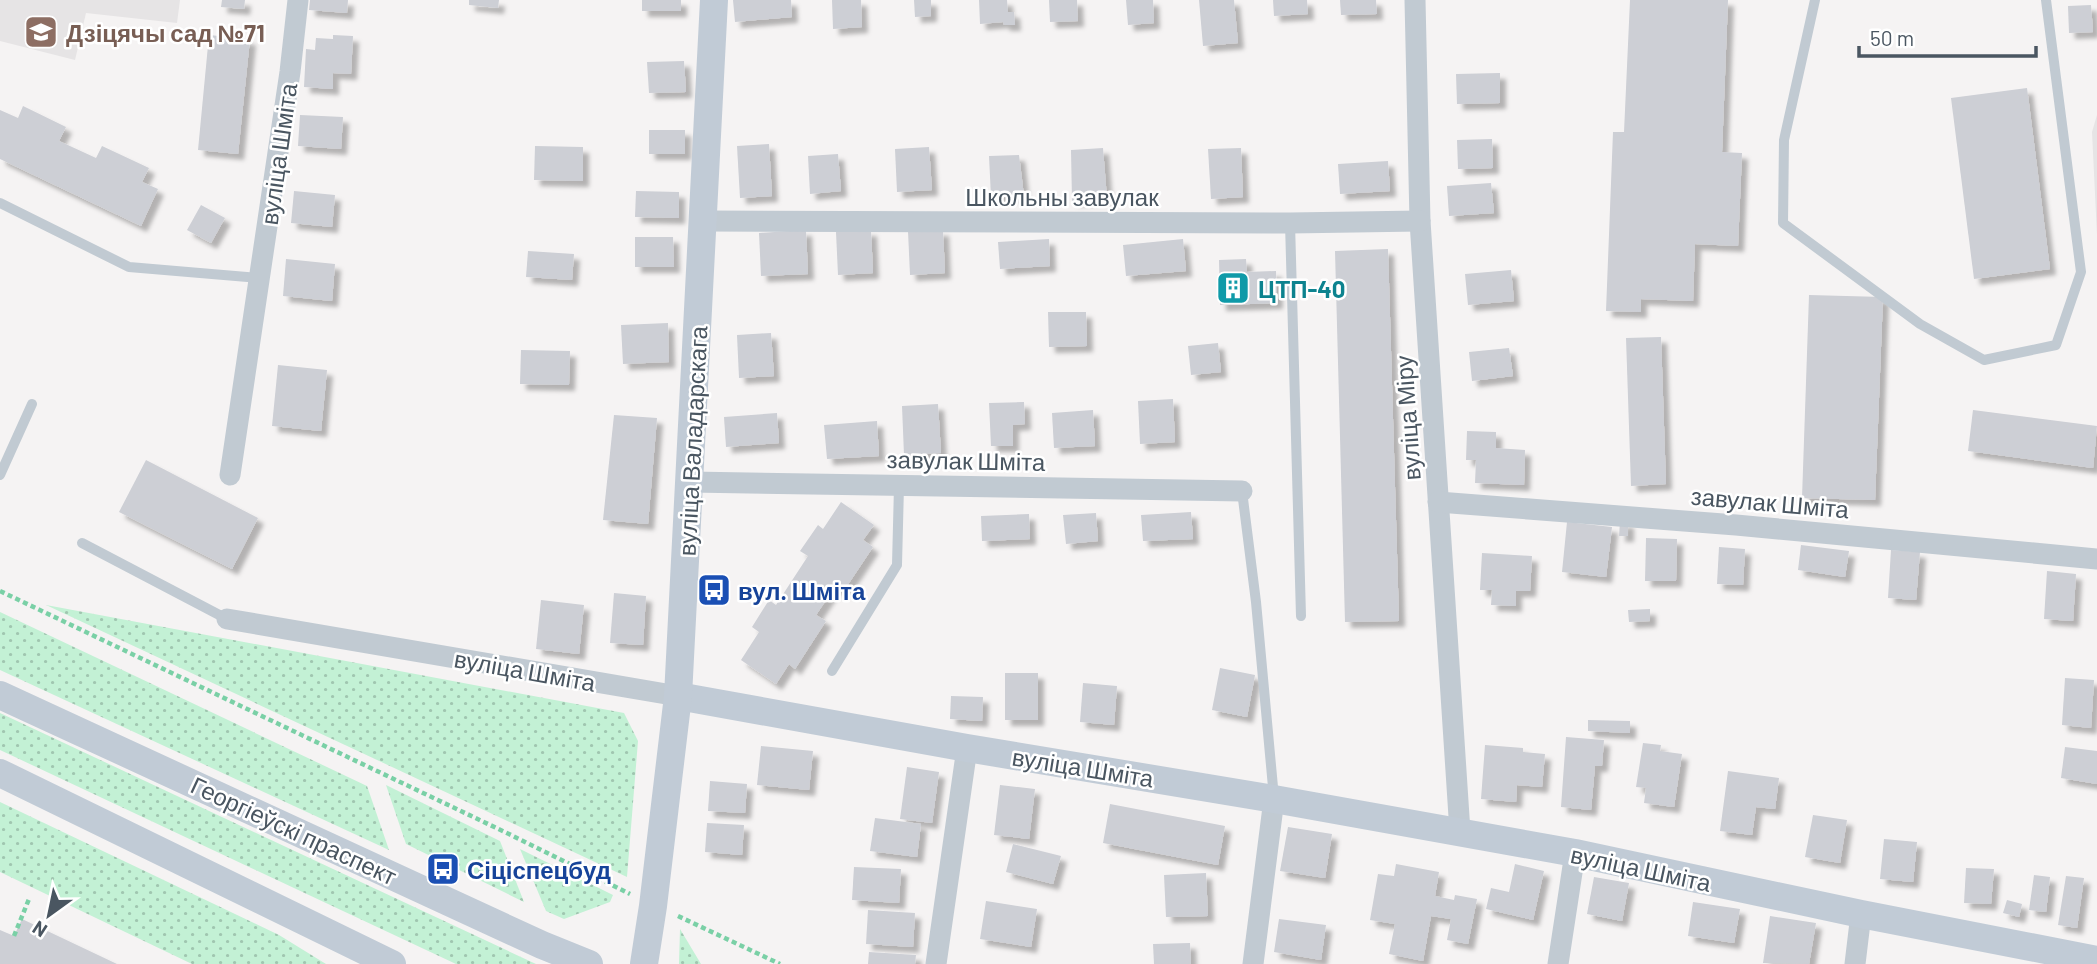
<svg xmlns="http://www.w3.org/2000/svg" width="2097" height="964" font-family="Barlow,sans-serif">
  <defs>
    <pattern id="grass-dots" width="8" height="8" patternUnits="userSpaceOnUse" patternTransform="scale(1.75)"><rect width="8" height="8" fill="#c3f1d5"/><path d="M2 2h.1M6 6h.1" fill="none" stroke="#a0c6b0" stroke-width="1.8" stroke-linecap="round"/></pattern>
    <filter id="shadow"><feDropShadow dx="6" dy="6" stdDeviation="2" flood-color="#0004"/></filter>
  </defs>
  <rect width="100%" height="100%" fill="#f5f3f3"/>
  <g fill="#e6e4e5">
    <path d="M0,0H180L177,23L86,13L75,60L0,41Z"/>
    <path d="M2097,115V235L2092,132Z"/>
  </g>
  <g fill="url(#grass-dots)">
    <path d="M46,605L624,713L638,741L627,877Z"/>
    <path d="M0,612L367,786L389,850L0,670Z"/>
    <path d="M0,713L536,964H456L0,750Z"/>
    <path d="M386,785L500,841L524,902L406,844Z"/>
    <path d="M0,802L279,935L326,964H192L0,872Z"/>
    <path d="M520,849L613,895L610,902L564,919L546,911Z"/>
    <path d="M680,929L701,964H679Z"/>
  </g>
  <g fill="#cdcfd5" filter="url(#shadow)">
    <path d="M222,0H245L244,9L221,7Z"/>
    <path d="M310,0H348L347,13L309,10Z"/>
    <path d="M469,0H499L498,8L469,5Z"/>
    <rect x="642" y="0" width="39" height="11"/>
    <path d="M733,0H791L792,17L735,22Z"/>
    <path d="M832,0H861L862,27L833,29Z"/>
    <path d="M914,0H931V16L915,17Z"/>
    <path d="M979,0H1007L1008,12H1014L1015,25H1004L1003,22L980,24Z"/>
    <path d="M1049,0H1077L1078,21L1050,22Z"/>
    <path d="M1126,0H1153L1154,23L1128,25Z"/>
    <path d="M1199,0H1234L1238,43L1203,46Z"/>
    <path d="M1273,0H1307L1308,14L1274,16Z"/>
    <path d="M1340,0H1376L1377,14L1341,15Z"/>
    <path d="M1630,0H1728L1722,152L1742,153L1738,246L1695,244L1693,301L1641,299V312L1606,311L1613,132H1624Z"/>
    <path d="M2091,5L2093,32L2069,33L2068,6Z"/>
    <path d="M209,35L250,39L238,154L198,150Z"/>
    <path d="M333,35L353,36L351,74L333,73V89L304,87L306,49L315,50L316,38L333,39Z"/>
    <path d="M684,61L686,92L649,93L647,62Z"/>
    <path d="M1500,73V103L1457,104L1456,74Z"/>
    <path d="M2027,88L2050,269L1974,279L1951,98Z"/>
    <path d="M23,106L66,127L59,141L96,158L102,146L149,168L142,182L158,189L141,226L0,159V110L18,118Z"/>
    <path d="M300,115L343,117L341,149L298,146Z"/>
    <rect x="649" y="130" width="36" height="24"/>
    <path d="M1492,139L1493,168L1458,169L1457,140Z"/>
    <path d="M769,144L772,196L740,198L737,146Z"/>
    <path d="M535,146L583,147V181L534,180Z"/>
    <path d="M929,147L932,190L897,192L895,149Z"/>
    <path d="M1103,148L1107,199L1072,201L1071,150Z"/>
    <path d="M1241,148L1243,197L1211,199L1208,149Z"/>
    <path d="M838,154L841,191L810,194L808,156Z"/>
    <path d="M1019,155L1024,196L991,197L989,156Z"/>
    <path d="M1388,161L1390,191L1340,194L1338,164Z"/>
    <path d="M1491,183L1494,213L1449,216L1447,186Z"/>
    <path d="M294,191L335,195L332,227L291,223Z"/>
    <path d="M636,191L679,192V218L635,217Z"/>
    <path d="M201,205L225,218L211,243L187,230Z"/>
    <path d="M806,230L808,274L761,276L759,233Z"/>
    <path d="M871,230L873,273L838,275L836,232Z"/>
    <path d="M943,230L945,273L910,275L908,231Z"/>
    <path d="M635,237H673L674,267H635Z"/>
    <path d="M1049,239L1050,266L1000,269L998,242Z"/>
    <path d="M1183,239L1186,271L1126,276L1123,245Z"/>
    <path d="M1388,249L1399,621L1345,622L1335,251Z"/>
    <path d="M528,251L574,254L572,280L526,277Z"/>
    <path d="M286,259L335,264L332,301L283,296Z"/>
    <path d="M1246,259L1247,272L1276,271L1277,303L1220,305L1219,260Z"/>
    <path d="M1511,270L1514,301L1468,305L1465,274Z"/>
    <path d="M1809,295L1883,297L1875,500L1802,498Z"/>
    <path d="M1048,312H1086L1087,346L1049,347Z"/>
    <path d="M668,323L669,362L623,364L621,325Z"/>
    <path d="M771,333L774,376L739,378L737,335Z"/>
    <path d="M1661,337L1666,484L1631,486L1626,338Z"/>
    <path d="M1218,343L1221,372L1191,375L1188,346Z"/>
    <path d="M1509,348L1513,376L1472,381L1469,352Z"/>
    <path d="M521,350L570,351L569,385L520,384Z"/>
    <path d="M278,365L327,370L321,431L272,426Z"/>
    <path d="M1173,399L1175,442L1140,444L1138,401Z"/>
    <path d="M1024,402L1025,424L1013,425V446H991L989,403Z"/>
    <path d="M938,404L941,453L904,455L902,406Z"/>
    <path d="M1093,410L1095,446L1054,448L1052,413Z"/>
    <path d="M1973,410L2097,426L2093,468L1968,451Z"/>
    <path d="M777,413L779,443L726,447L724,417Z"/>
    <path d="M614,415L657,418L648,524L603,520Z"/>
    <path d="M877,421L879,456L827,459L824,425Z"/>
    <path d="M1467,431L1496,432V448L1525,450L1524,485L1475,483L1476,460H1466Z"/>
    <path d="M146,460L258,518L232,569L119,512Z"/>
    <path d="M841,502L874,525L863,540L873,547L843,592L835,587L816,615L826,621L795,669L789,664L776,684L741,660L759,632L752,627L769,600L776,605L808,556L800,551L818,525L823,529Z"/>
    <path d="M1191,512L1193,539L1143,541L1141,515Z"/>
    <path d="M1096,513L1098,541L1066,544L1063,515Z"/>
    <path d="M1029,514L1030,539L982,541L981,516Z"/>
    <path d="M1567,522L1612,527L1606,577L1562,572Z"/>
    <path d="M1620,522H1628V536H1619Z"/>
    <path d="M1646,538L1677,539L1676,581H1645Z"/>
    <path d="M1801,545L1849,551L1845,577L1798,570Z"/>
    <path d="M1719,547L1745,549L1743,585L1717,584Z"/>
    <path d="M1891,550L1920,552L1916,600L1888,598Z"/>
    <path d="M1482,553L1532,556L1530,591H1516V606L1491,605L1492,590H1480Z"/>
    <path d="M2047,571L2076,574L2073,621L2044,619Z"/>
    <path d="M614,593L646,596L643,645L610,643Z"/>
    <path d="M541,600L584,605L579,654L536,649Z"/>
    <path d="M1650,609V621L1629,622L1628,610Z"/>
    <path d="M1220,668L1255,675L1247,717L1212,710Z"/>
    <rect x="1005" y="673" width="33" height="47"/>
    <path d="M2065,678L2094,680L2091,728L2062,725Z"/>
    <path d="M1083,683L1117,686L1114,725L1080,722Z"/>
    <path d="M951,696L983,697L982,721L950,719Z"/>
    <path d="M1588,720L1630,721V733L1588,731Z"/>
    <path d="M1566,737L1604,740L1602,766H1595L1591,810L1561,807Z"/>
    <path d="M1643,743L1661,745L1660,751L1682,754L1674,807L1644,803L1646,788L1636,787Z"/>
    <path d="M1485,745L1523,748V752L1545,754L1542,787L1517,785L1516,802L1481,799Z"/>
    <path d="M761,746L813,751L809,790L757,785Z"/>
    <path d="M2065,747L2097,751V784L2061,778Z"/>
    <path d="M907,767L939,772L932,823L900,819Z"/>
    <path d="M1728,771L1779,778L1775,809L1756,807L1752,835L1720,831Z"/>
    <path d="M710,781L747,784L745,813L708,811Z"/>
    <path d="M1000,785L1035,789L1029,839L994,835Z"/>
    <path d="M1110,804L1225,826L1218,865L1103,843Z"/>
    <path d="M1813,815L1847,820L1840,863L1805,857Z"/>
    <path d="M875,818L921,824L917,857L870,851Z"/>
    <path d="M707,823L744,825L742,855L705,852Z"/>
    <path d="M1288,827L1332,834L1325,878L1280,871Z"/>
    <path d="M1884,839L1917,842L1913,882L1880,879Z"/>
    <path d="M1013,844L1061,856L1053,884L1006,872Z"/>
    <path d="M1396,864L1439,872L1435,896L1454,900L1455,895L1477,899L1468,944L1447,940L1451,919L1431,916L1423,961L1389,954L1395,924L1370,920L1378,874L1394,876Z"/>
    <path d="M1515,864L1544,871L1533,920L1486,909L1491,888L1509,892Z"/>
    <path d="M854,867L901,869L899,903L852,900Z"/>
    <path d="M1966,868L1994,869L1991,904L1964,903Z"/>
    <path d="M1206,873L1208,916L1166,917L1164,875Z"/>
    <path d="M2034,875L2050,877L2046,912L2029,910Z"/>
    <path d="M2066,876L2084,878L2077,928L2058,925Z"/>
    <path d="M1594,877L1629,883L1622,921L1587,914Z"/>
    <path d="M2007,900L2022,904L2019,917L2003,913Z"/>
    <path d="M986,901L1037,909L1031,947L980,939Z"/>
    <path d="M1693,902L1740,909L1734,943L1688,936Z"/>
    <path d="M868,910L915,913L913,947L866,944Z"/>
    <path d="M1770,916L1816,923L1809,964L1763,963Z"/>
    <path d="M22,919L117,964H0V930L14,936Z"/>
    <path d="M1279,919L1326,925L1321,960L1274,952Z"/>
    <path d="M1190,943L1191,964H1154L1153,944Z"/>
    <path d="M869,952L916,955L915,964H868Z"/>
  </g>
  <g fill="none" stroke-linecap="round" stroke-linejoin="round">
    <g stroke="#7ad0a6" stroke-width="4.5" stroke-dasharray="5 3.5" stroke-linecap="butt">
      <path d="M0,591L509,834L630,894"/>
      <path d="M678,916L780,964"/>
      <path d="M14,936L29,899"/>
    </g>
    <g stroke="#c1cad2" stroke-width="10">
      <path d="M1815,0L1784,140L1783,223L1920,324L1984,360L2056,345L2081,272L2046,0"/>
      <path d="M0,203L129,267L260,278"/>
      <path d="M1290,223L1301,616"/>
      <path d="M0,475L32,404"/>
      <path d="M1242,491L1256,602L1274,798"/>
      <path d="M82,543L227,619"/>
      <path d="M832,671L897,565L899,486"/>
    </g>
    <g stroke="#c1cad2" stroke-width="21">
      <path d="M1415,0L1420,221L1460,832"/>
      <path d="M703,221L1290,223L1420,221"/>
      <path d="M230,475L290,72L298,0"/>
      <path d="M690,482L1242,491"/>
      <path d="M1438,502L1736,525L2097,559"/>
      <path d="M227,619L678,696"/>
      <path d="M936,964L967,748"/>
      <path d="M1253,964L1274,799"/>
      <path d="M1558,964L1575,853"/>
      <path d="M1855,964L1861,914"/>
    </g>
    <g stroke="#c1cbd6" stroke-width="28">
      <path d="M0,695L542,945L589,964"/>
      <path d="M678,696L967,748L1274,799L1575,853L1861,914L2097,960"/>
      <path d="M0,773L392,964"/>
      <path d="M644,964L653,906L678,696L714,0"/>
    </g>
  </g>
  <defs>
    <symbol id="school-square" viewBox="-11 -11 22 22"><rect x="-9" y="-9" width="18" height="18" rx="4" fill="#8d6e63" stroke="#fff"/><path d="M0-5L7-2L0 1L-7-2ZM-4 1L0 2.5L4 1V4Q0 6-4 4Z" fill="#fff"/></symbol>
    <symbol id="building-square" viewBox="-11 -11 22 22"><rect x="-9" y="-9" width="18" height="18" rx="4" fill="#0f9aa8" stroke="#fff"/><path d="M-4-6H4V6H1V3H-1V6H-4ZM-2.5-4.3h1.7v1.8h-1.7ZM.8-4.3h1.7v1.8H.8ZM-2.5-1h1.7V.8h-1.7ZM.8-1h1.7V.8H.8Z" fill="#fff"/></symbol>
    <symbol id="bus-square" viewBox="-11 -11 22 22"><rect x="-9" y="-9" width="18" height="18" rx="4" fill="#1a4fb4" stroke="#fff"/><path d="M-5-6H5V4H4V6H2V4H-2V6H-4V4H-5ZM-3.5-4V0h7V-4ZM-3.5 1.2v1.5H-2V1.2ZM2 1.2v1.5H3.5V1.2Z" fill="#fff"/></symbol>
  </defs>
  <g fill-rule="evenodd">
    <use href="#school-square" x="22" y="13" width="38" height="38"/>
    <use href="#building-square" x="1214" y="269" width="38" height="38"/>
    <use href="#bus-square" x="695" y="571" width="38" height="38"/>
    <use href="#bus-square" x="424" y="850" width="38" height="38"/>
  </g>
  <g text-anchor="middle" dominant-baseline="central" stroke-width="5" stroke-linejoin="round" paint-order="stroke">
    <g font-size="24" font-weight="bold" fill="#785e54" stroke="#fff" text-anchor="start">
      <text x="66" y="32">Дзіцячы сад №71</text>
    </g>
    <g font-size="24" fill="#4a5661" stroke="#fff">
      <text transform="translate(278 154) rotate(-82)">вуліца Шміта</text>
      <text x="1062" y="196">Школьны завулак</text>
      <text transform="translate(1407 418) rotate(-94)">вуліца Міру</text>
      <text transform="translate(692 441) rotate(-87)">вуліца Валадарскага</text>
      <text transform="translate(966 460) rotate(1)">завулак Шміта</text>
      <text transform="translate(1770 502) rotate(5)">завулак Шміта</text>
      <text transform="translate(525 670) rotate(10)">вуліца Шміта</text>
      <text transform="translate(1083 767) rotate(9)">вуліца Шміта</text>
      <text transform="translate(294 830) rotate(25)">Георгіеўскі праспект</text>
      <text transform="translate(1641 868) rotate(12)">вуліца Шміта</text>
    </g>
    <g font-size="24" font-weight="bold" fill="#0d838f" stroke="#fff" text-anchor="start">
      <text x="1258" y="288">ЦТП-40</text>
    </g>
    <g font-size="24" font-weight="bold" fill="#164399" stroke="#fff" text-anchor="start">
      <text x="738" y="590">вул. Шміта</text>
      <text x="467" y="869">Сіціспецбуд</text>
    </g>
  </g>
  <g transform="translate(49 915) rotate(213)" stroke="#ffffff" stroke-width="5" paint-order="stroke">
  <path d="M0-5L12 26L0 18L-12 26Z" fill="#4a5661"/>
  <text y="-10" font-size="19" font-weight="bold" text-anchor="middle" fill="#4a5661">N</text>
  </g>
  <path d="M1859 46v10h177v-10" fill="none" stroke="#4a5661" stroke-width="3.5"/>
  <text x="1870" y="46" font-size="21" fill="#4a5661" stroke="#ffffff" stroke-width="5" paint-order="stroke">50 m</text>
</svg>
